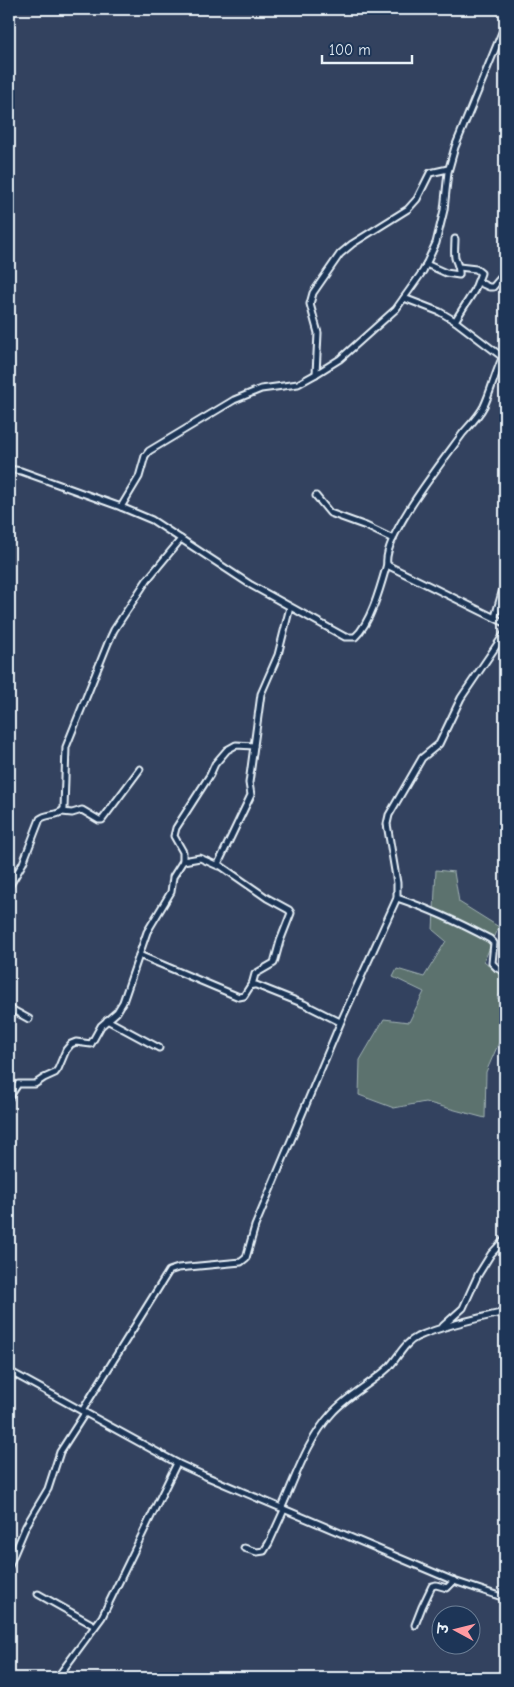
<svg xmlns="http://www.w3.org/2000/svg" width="514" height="1687" font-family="'Comic Neue','Playpen Sans Deva',sans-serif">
  <rect width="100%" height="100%" fill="#33425f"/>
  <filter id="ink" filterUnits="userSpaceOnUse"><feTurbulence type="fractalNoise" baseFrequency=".02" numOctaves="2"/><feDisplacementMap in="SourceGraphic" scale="10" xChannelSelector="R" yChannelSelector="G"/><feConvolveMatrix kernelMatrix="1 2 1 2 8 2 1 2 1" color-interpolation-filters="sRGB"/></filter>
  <g filter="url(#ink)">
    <path fill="#5b726e" stroke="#a2b2b3" d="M436,870L454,872L459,902L499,927L484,961L505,978V987L497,998L505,1003V1029L486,1072L485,1118L425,1102L394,1108L359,1095L360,1060L384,1019L409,1022L424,992L393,977L397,969L424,977L446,941L433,930Z"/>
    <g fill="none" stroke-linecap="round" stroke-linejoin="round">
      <defs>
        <g id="street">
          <path d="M426,264L446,273L459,275C460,268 457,264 455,258C454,252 455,245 455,239"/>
          <path d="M459,267L476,269L481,273L474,291L455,321L505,359"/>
          <path d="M478,282L489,287H493L505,273"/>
          <path d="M404,298L440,312L455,321"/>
          <path d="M505,352C496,369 492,389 484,406C479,416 470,425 463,433C446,457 382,537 387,564L389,566L505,623"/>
          <path d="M316,374L318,333L310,304L313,293L340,254L352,244L408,209L417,199L430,173L448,169"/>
          <path d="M9,469L21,471L121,507L152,520L251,585L345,637H355C371,623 381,585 387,564"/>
          <path d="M316,496L330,513L366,526L393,539"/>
          <path d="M121,507L139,477L145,456L149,451L234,400L261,389L298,384L316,374L340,359L396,309L423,271L436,243L444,210L448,172L455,147L505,25"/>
          <path d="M495,617L505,582"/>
          <path d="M62,812L72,813L82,810L99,820H102L140,769"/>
          <path d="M183,861L200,858L218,866"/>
          <path d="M9,887L23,863L40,819C47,813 58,817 64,809L66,747L108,643L114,630L147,580L181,539"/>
          <path d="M397,898C430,909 460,923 490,939L494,943L492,963L497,968L505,972"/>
          <path d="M139,955L239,997L244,996L251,985H256L304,1004L340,1022"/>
          <path d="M252,985L255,974L274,963L280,941L291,913L289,910L267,898L218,864L251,795L249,783L261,694L278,655L290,607"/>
          <path d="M9,1008L29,1019"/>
          <path d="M107,1020L159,1048"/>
          <path d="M9,1098L18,1084H35L44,1078L55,1073L58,1069L66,1050L71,1044L76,1042L91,1044L101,1026L117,1012L123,1002L147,932L171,892L173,877L183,861V852L174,836L176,828L210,775L215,764L227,750L236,745L254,746"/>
          <path d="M443,1326L463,1308L478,1275L491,1254L505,1239"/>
          <path d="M9,1371L177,1463L203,1475L454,1581L505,1598"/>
          <path d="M82,1411L169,1271L178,1268L241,1262L246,1258L255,1226L342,1019L397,898V883L387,824L389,815L422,758L439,744L461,698L505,633"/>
          <path d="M282,1507C296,1476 308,1439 332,1413C348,1395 371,1384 388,1368C398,1358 404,1343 417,1337C445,1325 476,1319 505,1312"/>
          <path d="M244,1548L257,1552L264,1551L269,1543L284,1510"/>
          <path d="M9,1566L26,1526L48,1489L60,1452L85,1413"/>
          <path d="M38,1594L95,1626"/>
          <path d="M415,1625L422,1607L432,1586L436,1585L447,1588L454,1581"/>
          <path d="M57,1678L102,1617L177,1463"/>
        </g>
      </defs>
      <use href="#street" stroke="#e8f1f8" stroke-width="9"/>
      <use href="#street" stroke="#1d3557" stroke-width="5"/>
    </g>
  </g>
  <rect width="514" height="1687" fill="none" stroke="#1d3557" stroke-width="30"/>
  <rect x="15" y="15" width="484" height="1657" fill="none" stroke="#e8f1f8" stroke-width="2" filter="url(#ink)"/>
  <g transform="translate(456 1630) rotate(277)"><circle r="24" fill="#1d3557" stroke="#6e8097"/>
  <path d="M0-4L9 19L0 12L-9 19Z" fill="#ff9aa2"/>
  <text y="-8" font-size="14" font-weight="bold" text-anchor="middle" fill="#e8f1f8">उ</text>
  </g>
  <path d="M322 55v8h90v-8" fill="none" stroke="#e8f1f8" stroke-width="2.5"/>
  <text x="329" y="55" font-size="15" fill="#e8f1f8" stroke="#1d3557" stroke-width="4" paint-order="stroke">100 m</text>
</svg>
